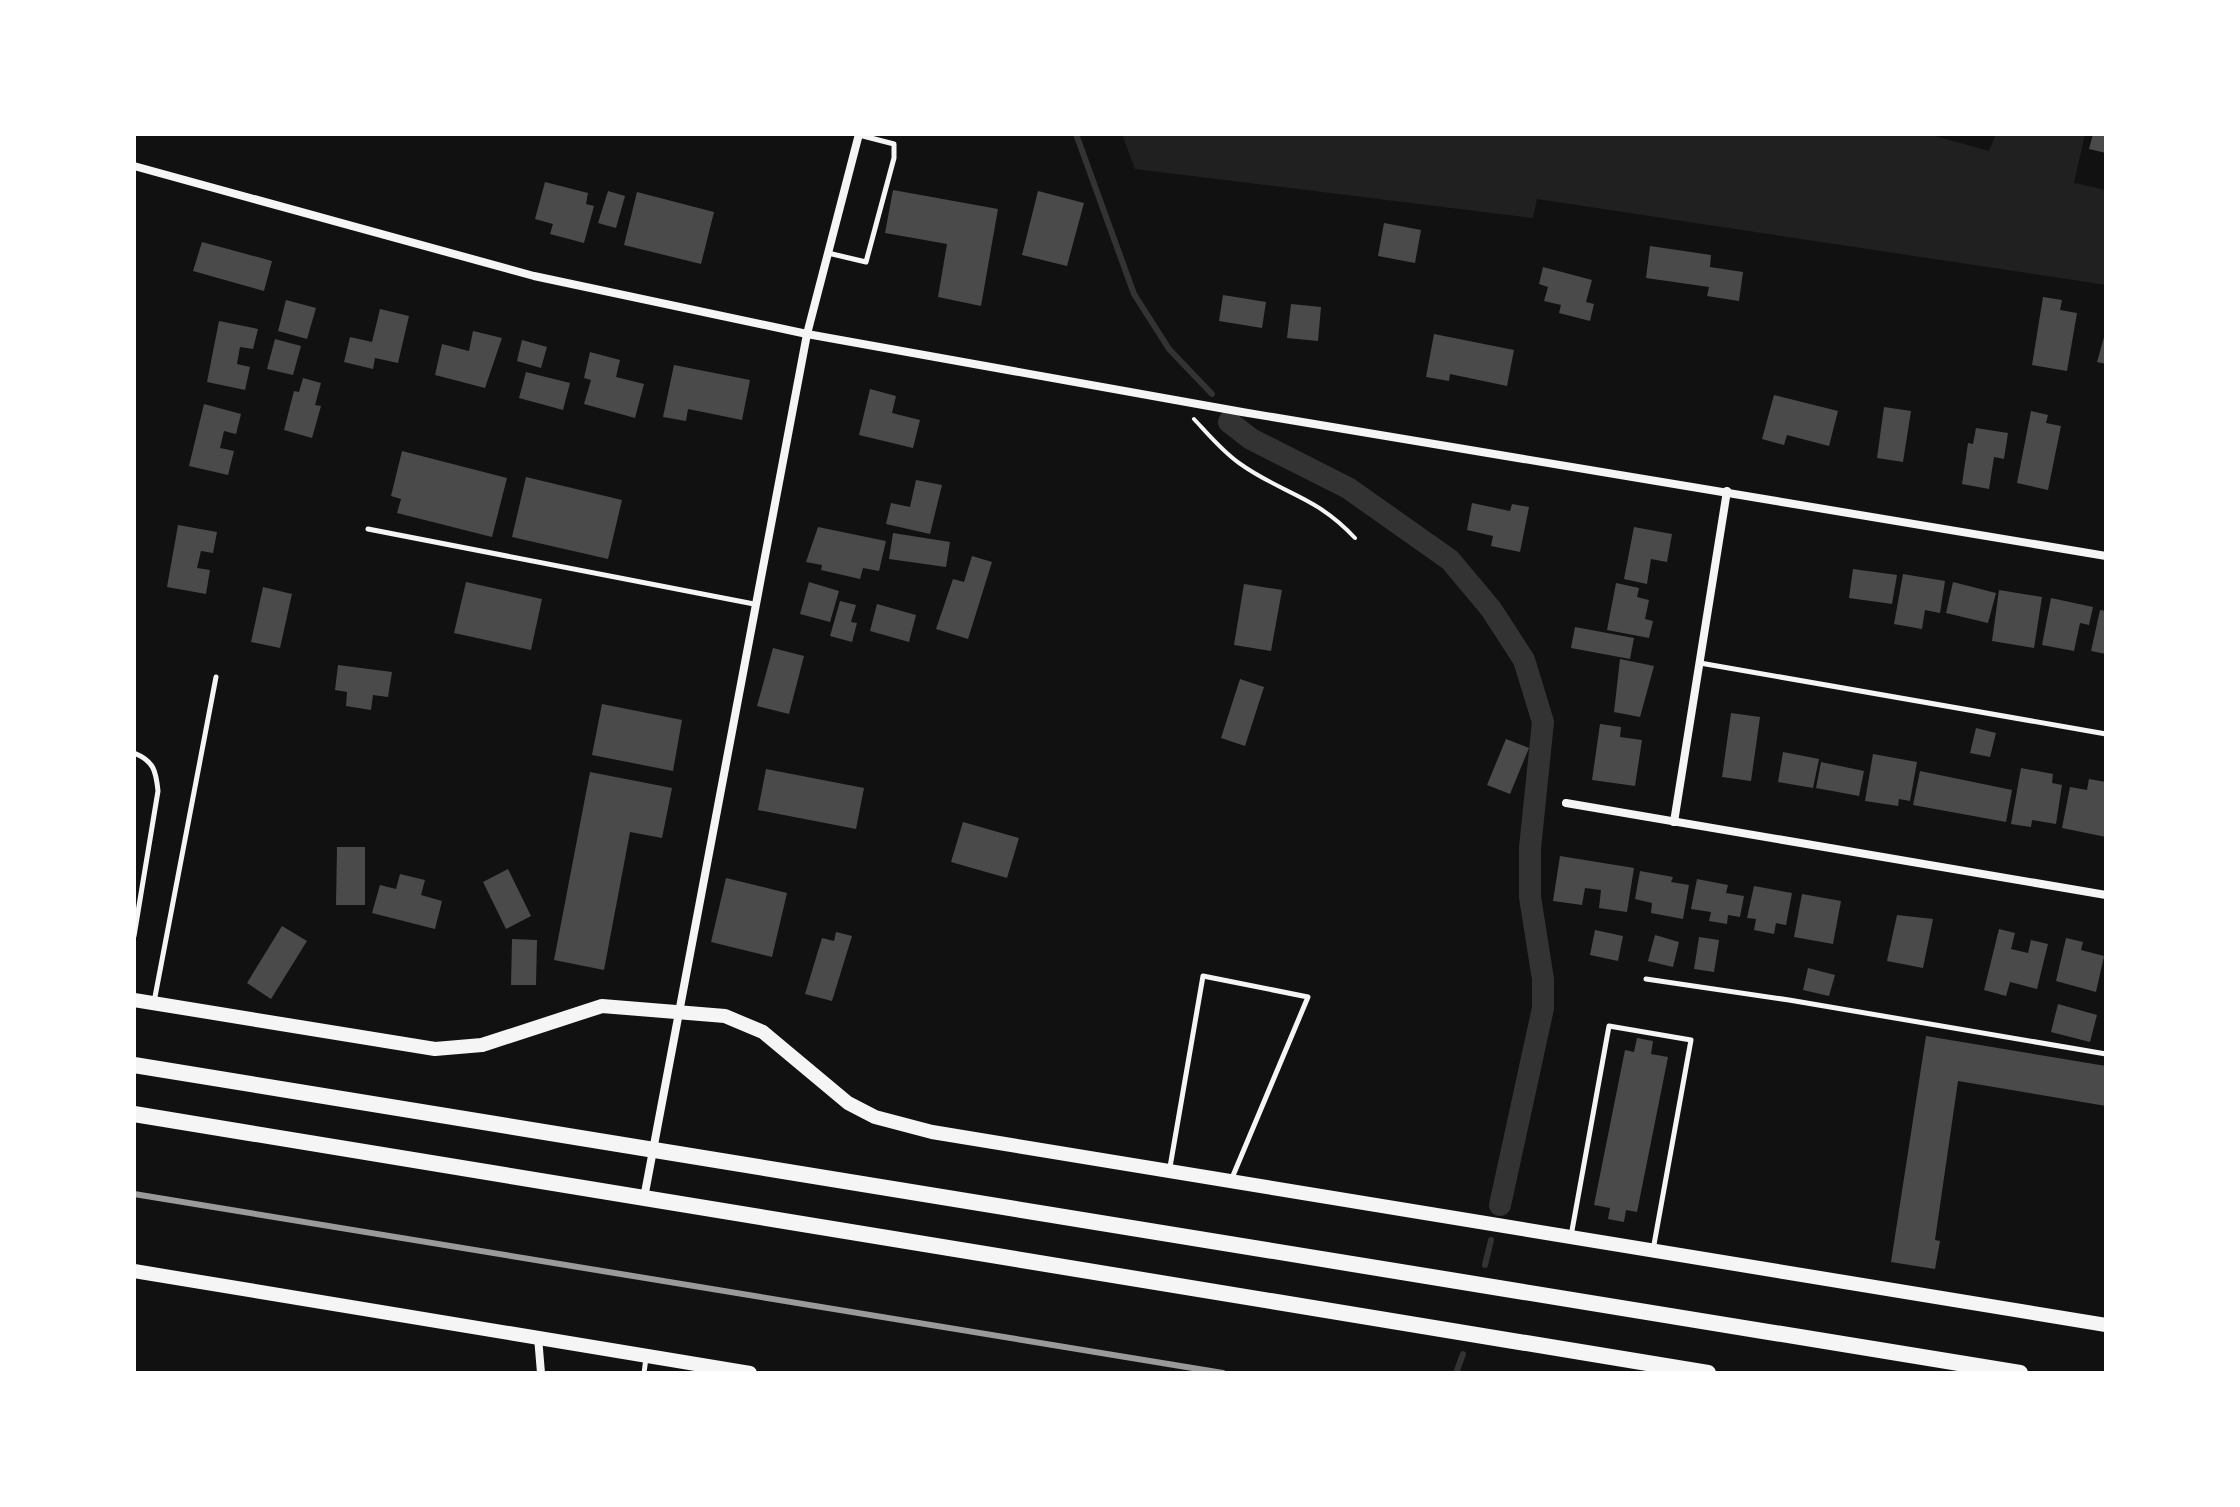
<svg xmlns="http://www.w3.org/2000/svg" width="2240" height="1507" font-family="'Exo 2',sans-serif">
  <rect width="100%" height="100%" fill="#111"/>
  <path fill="#202020" d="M1122,134H1928L1989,151L1996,134H2085L2074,183L2106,190V285L1537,199L1533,218L1135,169Z"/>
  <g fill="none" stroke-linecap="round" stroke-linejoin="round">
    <g stroke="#333" stroke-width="6">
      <path d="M1076,134L1134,294L1169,349L1212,394"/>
      <path d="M1485,1265L1491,1240"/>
      <path d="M1456,1373L1463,1354"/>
    </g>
    <path stroke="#333" stroke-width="22" d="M1229,422L1251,439L1348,488L1450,560L1491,609L1524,660L1543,722L1530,848V897L1543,979V1008L1500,1205"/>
  </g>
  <g fill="#4a4a4a">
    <path d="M2093,134H2106V153L2089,149Z"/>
    <path d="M545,182L588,193L586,204L594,206L584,243L550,234L553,224L535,219Z"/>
    <path d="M893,190L998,209L981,306L938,297L947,244L885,233Z"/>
    <path d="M608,191L625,196L616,228L598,223Z"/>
    <path d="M1038,191L1084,203L1067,266L1022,255Z"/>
    <path d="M637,192L714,212L701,264L624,245Z"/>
    <path d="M1384,223L1421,230L1415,263L1378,256Z"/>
    <path d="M202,242L272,261L264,291L193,271Z"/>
    <path d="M1650,246L1711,255L1710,267L1743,272L1739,301L1707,296L1709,287L1646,278Z"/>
    <path d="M1543,267L1592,280L1586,302L1594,304L1590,321L1559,313L1561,305L1544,301L1548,287L1539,284Z"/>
    <path d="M1223,295L1266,302L1262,328L1219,321Z"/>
    <path d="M2043,297L2062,300L2060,310L2077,313L2067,371L2032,365Z"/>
    <path d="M286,300L316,308L307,339L278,331Z"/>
    <path d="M1291,304L1321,307L1318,341L1287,338Z"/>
    <path d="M380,309L409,316L398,363L375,358L373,369L344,362L350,337L372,342Z"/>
    <path d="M219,321L258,329L253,349L240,347L237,364L250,367L245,390L207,382Z"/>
    <path d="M2106,330V364L2097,362Z"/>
    <path d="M473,331L502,338L485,388L435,375L442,344L469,351Z"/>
    <path d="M1434,334L1514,350L1507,386L1450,374L1449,381L1426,377Z"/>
    <path d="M275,339L301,346L293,375L267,369Z"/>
    <path d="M522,340L547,347L541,368L517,361Z"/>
    <path d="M590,352L620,360L616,377L644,384L635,418L584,404L591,380L584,378Z"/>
    <path d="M674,365L750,380L742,420L688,409L686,421L663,417Z"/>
    <path d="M526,372L570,383L563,410L519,398Z"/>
    <path d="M303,378L321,383L315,405L321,406L312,438L284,430L294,391L299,392Z"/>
    <path d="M870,389L896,396L892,413L920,420L913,448L859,435Z"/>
    <path d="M1774,395L1838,411L1829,446L1787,435L1784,445L1762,439Z"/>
    <path d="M204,404L241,414L236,434L224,431L220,448L234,451L228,475L189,466Z"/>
    <path d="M1884,407L1911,411L1903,462L1877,458Z"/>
    <path d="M2031,411L2048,415L2046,423L2061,426L2048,490L2017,483Z"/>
    <path d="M1976,428L2008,433L2004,459L1994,457L1989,489L1962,484L1968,443L1973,444Z"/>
    <path d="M402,451L507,478L492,537L397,513L401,499L391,496Z"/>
    <path d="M526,477L622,500L608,559L512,537Z"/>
    <path d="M916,480L942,485L930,534L886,524L891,503L910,507Z"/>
    <path d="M1472,503L1510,511L1512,504L1529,507L1520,552L1491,546L1493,536L1467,530Z"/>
    <path d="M178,525L217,532L213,553L201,551L197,568L210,570L206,594L167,587Z"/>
    <path d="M818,527L886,541L879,571L863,568L860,579L821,570L822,565L806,562Z"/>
    <path d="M1634,527L1672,534L1667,562L1651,559L1647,584L1624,579Z"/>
    <path d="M893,533L950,542L946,567L889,559Z"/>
    <path d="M972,556L992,562L968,639L936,629L953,579L964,582Z"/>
    <path d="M1853,569L1897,575L1892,604L1849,598Z"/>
    <path d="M1903,574L1945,581L1940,613L1925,610L1922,629L1894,624Z"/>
    <path d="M466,582L542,599L531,650L454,633Z"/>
    <path d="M809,582L839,591L830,622L800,614Z"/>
    <path d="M1953,582L1996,593L1988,623L1946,613Z"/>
    <path d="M1616,583L1639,588L1637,597L1649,600L1645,619L1653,621L1649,638L1607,630Z"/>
    <path d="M1244,584L1282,590L1271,651L1234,645Z"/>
    <path d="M263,587L292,594L280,648L251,642Z"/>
    <path d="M1999,590L2042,597L2034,648L1992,641Z"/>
    <path d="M2051,598L2093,607L2089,625L2080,623L2074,651L2042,645Z"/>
    <path d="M840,601L856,605L851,622L857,623L852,642L830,636Z"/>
    <path d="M877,604L916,615L909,642L870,631Z"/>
    <path d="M2100,610L2106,611V654L2091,651Z"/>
    <path d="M1575,627L1634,638L1630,659L1571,648Z"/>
    <path d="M773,648L804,656L789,714L757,706Z"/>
    <path d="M1620,659L1654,666L1640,717L1614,712Z"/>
    <path d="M338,665L392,672L388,697L373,695L371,710L346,706L347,692L335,690Z"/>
    <path d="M1240,679L1264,687L1245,746L1221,738Z"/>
    <path d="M602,704L682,720L673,771L592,755Z"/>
    <path d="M1731,713L1760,717L1751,781L1722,777Z"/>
    <path d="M1600,724L1621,727L1620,737L1642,740L1635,786L1592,780Z"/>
    <path d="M1976,728L1996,733L1990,757L1970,753Z"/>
    <path d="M1506,739L1529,748L1510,794L1487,785Z"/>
    <path d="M1783,752L1819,759L1813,788L1778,782Z"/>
    <path d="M1873,754L1917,762L1910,801L1899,799L1898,806L1865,801Z"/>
    <path d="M1821,762L1864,771L1859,796L1816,788Z"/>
    <path d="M2021,768L2053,774L2052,783L2062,785L2056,824L2032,820L2031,827L2011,824Z"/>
    <path d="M766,769L864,788L856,829L758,810Z"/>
    <path d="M1920,771L2012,790L2006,822L1913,805Z"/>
    <path d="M590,772L672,788L662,838L630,832L604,970L554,960Z"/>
    <path d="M2089,779L2106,782V837L2062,828L2070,787L2087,790Z"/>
    <path d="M963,822L1019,838L1007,878L951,862Z"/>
    <path d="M337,847H365V905H336Z"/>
    <path d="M1560,856L1634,868L1627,912L1599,908L1601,890L1585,888L1582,905L1553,901Z"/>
    <path d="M508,869L531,916L506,929L483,882Z"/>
    <path d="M1640,871L1673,877L1671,882L1689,885L1683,919L1651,913L1652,903L1635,899Z"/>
    <path d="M400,874L425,880L421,895L442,901L435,929L372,913L380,885L396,889Z"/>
    <path d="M726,878L787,893L772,957L711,942Z"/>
    <path d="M1697,879L1728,885L1726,893L1744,896L1740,917L1728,915L1727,924L1709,921L1711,912L1691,909Z"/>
    <path d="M1754,886L1792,893L1786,925L1776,923L1774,934L1754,930L1756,919L1747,918Z"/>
    <path d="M1802,894L1841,901L1833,944L1794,937Z"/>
    <path d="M1897,915L1933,919L1923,968L1887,961Z"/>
    <path d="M282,926L307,941L271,999L247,983Z"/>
    <path d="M1999,929L2015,933L2011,949L2028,953L2031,940L2048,944L2037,989L2010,982L2006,996L1984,990Z"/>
    <path d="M1595,930L1623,936L1618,961L1590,955Z"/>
    <path d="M836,932L852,936L832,1001L805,994L822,938L834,941Z"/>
    <path d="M1655,935L1679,942L1673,967L1648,961Z"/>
    <path d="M1699,937L1719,940L1714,972L1694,969Z"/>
    <path d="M2066,938L2083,942L2081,950L2104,956L2096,992L2056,981Z"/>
    <path d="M512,939L537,940L536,985H511Z"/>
    <path d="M1808,968L1835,975L1829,996L1803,990Z"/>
    <path d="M2058,1004L2097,1015L2090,1042L2051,1032Z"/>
    <path d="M1926,1036L2106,1066V1106L1958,1081L1935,1240L1940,1241L1935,1269L1891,1262Z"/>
    <path d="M1637,1038L1653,1041L1651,1054L1668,1057L1637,1212L1626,1210L1624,1222L1608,1219L1610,1208L1594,1205L1625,1050L1634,1052Z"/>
  </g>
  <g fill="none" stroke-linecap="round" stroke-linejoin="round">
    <path stroke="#f5f5f5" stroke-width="4" d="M1194,419C1208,434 1222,451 1239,463C1282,494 1315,495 1355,538"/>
    <g stroke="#f5f5f5" stroke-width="5">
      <path d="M828,253L866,262L894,158V144L859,135"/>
      <path d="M368,529L754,604"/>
      <path d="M1700,663L2106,734"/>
      <path d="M134,753C154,761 156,771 158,791L134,936"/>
      <path d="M1646,979L1789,1000L2106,1054"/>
      <path d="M154,1002L216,677"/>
      <path d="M1170,1167L1203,976L1308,997L1232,1178"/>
      <path d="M1571,1236L1609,1026L1691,1040L1653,1250"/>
      <path d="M644,1373L646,1358"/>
    </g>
    <g stroke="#f5f5f5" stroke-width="8">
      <path d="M134,166L534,276L807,334L1242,412L2106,556"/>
      <path d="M1566,803L2106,895"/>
      <path d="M1674,822L1727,491"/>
      <path d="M644,1198L807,334L859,134"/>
      <path d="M538,1337L541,1373"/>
    </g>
    <g stroke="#f5f5f5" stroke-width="14">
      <path d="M134,1000L435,1049L482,1045L602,1006L725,1016L763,1032L848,1103L875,1117L932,1132L2106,1325"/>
      <path d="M134,1271L750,1373"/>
    </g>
    <g stroke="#f5f5f5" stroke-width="16">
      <path d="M134,1065L2020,1373"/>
      <path d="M134,1114L1708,1373"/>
    </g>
    <path stroke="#9a9a9a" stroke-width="6" d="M134,1194L1223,1373"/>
  </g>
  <rect width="2240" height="1507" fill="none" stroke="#ffffff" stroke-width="272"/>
</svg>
